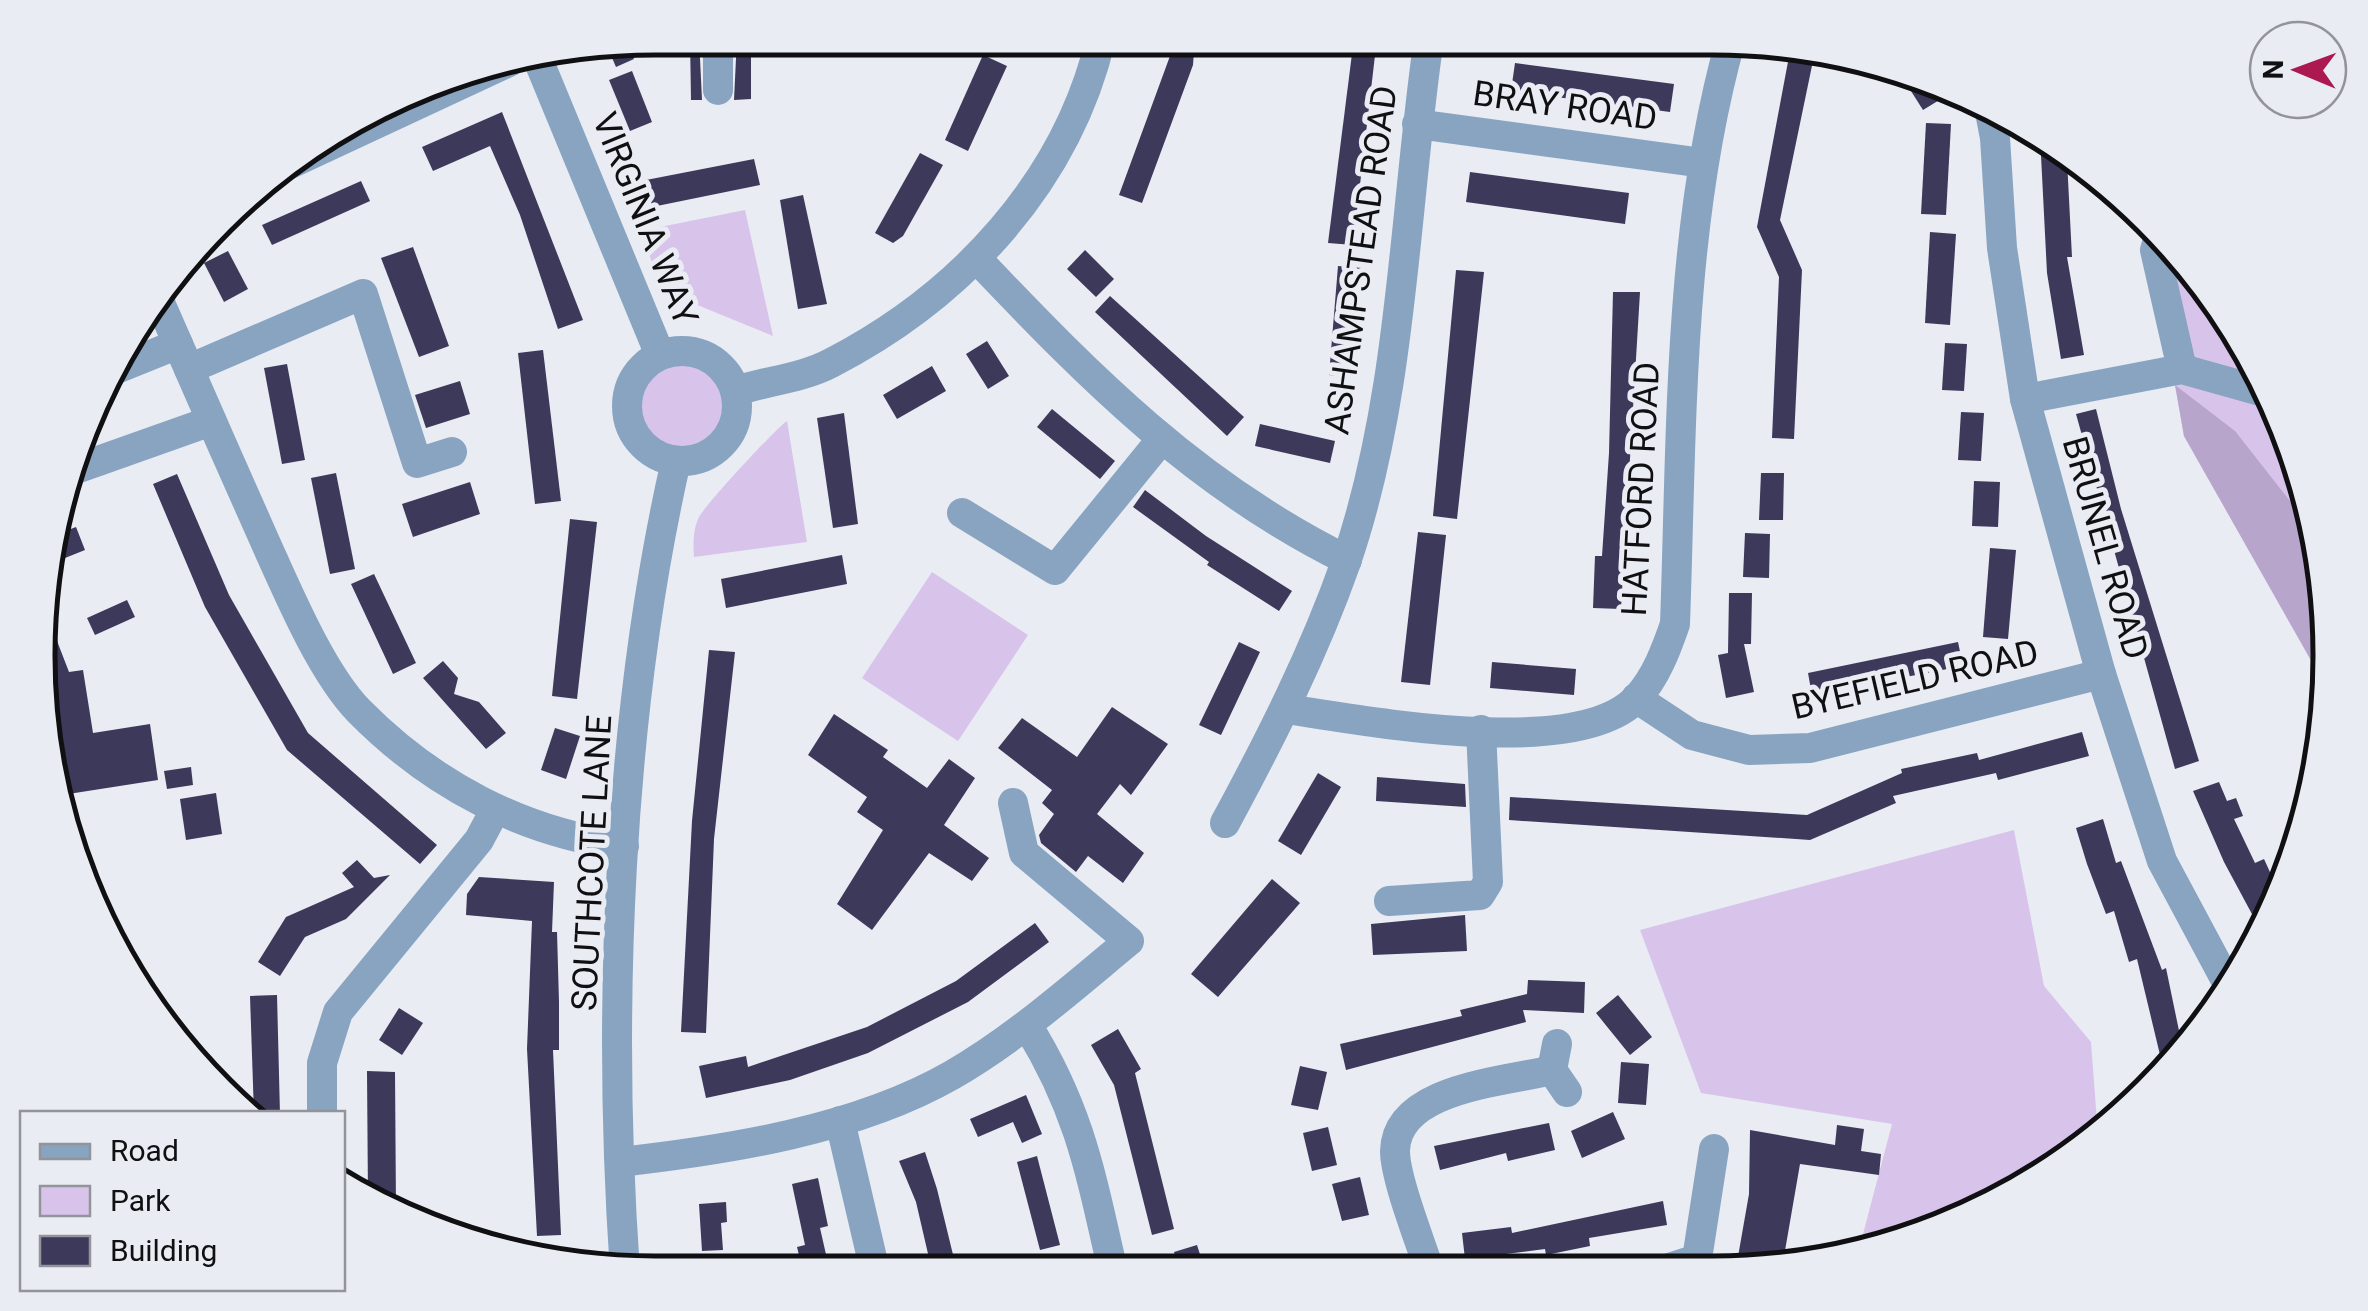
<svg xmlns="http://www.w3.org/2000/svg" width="2368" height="1311" font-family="Roboto,sans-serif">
  <rect width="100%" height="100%" fill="#e9ecf3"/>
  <g fill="#d8c4eb">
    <path d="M745,210L773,336L663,291L640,231Z"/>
    <path d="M2148,231L2203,280L2310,496L2321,678L2184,436Z"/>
    <circle cx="683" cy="405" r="45"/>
    <path d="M787,421L807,542L694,557C693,544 693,529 699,517C705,505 777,427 787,421Z"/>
    <path d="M932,572L1028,635L958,741L862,678Z"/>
    <path d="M2014,830L2044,986L2091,1042L2098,1135C2030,1191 1943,1233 1858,1253L1892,1124L1701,1093L1640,930Z"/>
  </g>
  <path fill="#b8a5cb" d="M2175,385L2235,431L2312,529L2321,678L2184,436Z"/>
  <g fill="#3d395b">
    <path d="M690,38H699L702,100H691Z"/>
    <path d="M737,38H751V99L734,100Z"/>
    <path d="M1172,38H1195L1193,65L1142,203L1119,195L1170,56Z"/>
    <path d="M1354,38H1377L1353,245L1328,243Z"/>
    <path d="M627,42L634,59L616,67L607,46Z"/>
    <path d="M1790,51L1814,56L1780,220L1802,270L1794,439L1772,438L1779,277L1757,227Z"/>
    <path d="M983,55L1007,66L968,151L945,140Z"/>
    <path d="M1515,63L1674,84L1670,112L1511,91Z"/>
    <path d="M1897,69L1931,83L1941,99L1923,110Z"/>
    <path d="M632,71L652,122L630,131L609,80Z"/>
    <path d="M502,112L583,320L558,329L520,215L490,146L433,171L422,147Z"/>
    <path d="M1926,123L1951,124L1946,215L1921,214Z"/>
    <path d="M2040,136L2067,160L2072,257H2067L2084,355L2061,359L2047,273Z"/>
    <path d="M920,153L943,165L903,236L893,243L875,233Z"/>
    <path d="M754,159L760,185L652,207L646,180Z"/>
    <path d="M1470,172L1629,193L1625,224L1466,202Z"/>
    <path d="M361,181L370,201L272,245L262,225Z"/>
    <path d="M803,195L827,304L798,309L780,200Z"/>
    <path d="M1930,232L1956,234L1950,325L1925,323Z"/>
    <path d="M413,247L449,346L419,357L381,258Z"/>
    <path d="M1085,250L1114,279L1096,297L1067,269Z"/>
    <path d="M228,251L248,289L224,302L204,263Z"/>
    <path d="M1338,266L1362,268L1353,378L1329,375Z"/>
    <path d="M1456,270L1484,272L1457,519L1433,516Z"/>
    <path d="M1613,292H1640L1621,609L1593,608L1595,556H1602L1609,453Z"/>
    <path d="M1110,296L1244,417L1227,436L1095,312Z"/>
    <path d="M987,341L1009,376L988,389L966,354Z"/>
    <path d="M1945,343L1967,344L1964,391L1942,390Z"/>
    <path d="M543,350L561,501L535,504L518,353Z"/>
    <path d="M287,364L305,460L282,464L264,368Z"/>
    <path d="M932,366L946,391L897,419L883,395Z"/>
    <path d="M460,381L470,414L426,428L415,395Z"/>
    <path d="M1052,409L1115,461L1100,479L1037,427Z"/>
    <path d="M2096,409L2121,509L2199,761L2175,769L2076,414Z"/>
    <path d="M1961,412L1984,413L1981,461L1958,460Z"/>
    <path d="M844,413L858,524L833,528L817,418Z"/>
    <path d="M1260,424L1335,441L1330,463L1255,446Z"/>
    <path d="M336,473L355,569L330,574L311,478Z"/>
    <path d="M1761,473H1784L1783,520H1759Z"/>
    <path d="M177,474L229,595L308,733L437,845L420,864L287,750L205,607L153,484Z"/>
    <path d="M1974,481L2000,482L1998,527L1972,526Z"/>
    <path d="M470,482L480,514L413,537L402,504Z"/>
    <path d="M1145,490L1206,536L1292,591L1279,611L1207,565L1209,562L1133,507Z"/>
    <path d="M570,519L597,522L577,699L552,696Z"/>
    <path d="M76,527L85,550L60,560L55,535Z"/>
    <path d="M1418,532L1446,535L1430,685L1401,682Z"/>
    <path d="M1745,533L1770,534L1769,578L1743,577Z"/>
    <path d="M1990,548L2016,550L2008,639L1983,637Z"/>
    <path d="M842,555L847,584L726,608L721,579Z"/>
    <path d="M374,574L416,663L393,674L351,584Z"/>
    <path d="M1729,593H1752L1751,644H1744L1754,692L1726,698L1718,655L1728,653Z"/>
    <path d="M127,600L135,617L95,635L87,618Z"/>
    <path d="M47,615L69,672L83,670L93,733L150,724L158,780L62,795L39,695Z"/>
    <path d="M1239,642L1260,652L1221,735L1199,725Z"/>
    <path d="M1958,642L1963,666L1812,695L1808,673Z"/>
    <path d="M709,650L735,652L714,839L706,1033L681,1032L692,821Z"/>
    <path d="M443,661L458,678L454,694L479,702L506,733L486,749L423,678Z"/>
    <path d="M1492,662L1576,669L1574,695L1490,688Z"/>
    <path d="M1112,707L1168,744L1131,795L1120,784L1097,814L1144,853L1123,883L1088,856L1076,872L1041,843L1039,835L1054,814L1042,803L1052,790L998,748L1022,718L1077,757Z"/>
    <path d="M834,714L888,750L883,757L927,788L949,759L975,778L944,825L989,858L972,881L929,853L872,930L837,904L883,830L857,812L867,797L808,755Z"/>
    <path d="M555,728L580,736L566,779L541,770Z"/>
    <path d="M2082,732L2089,756L1998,780L1996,773L1893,796L1896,803L1810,840L1509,820L1510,797L1807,815L1902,773L1901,769L1977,753L1979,760Z"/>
    <path d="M191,767L193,785L167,789L164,771Z"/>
    <path d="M1318,773L1341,787L1301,855L1278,841Z"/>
    <path d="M1377,777L1465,784L1466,807L1376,801Z"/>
    <path d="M2219,782L2227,801L2236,798L2243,816L2234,819L2255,863L2264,859L2275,883L2260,929L2224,862L2193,791Z"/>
    <path d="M216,793L222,834L186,840L180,799Z"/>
    <path d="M2103,819L2116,863L2121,861L2162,970L2166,968L2183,1050L2179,1054L2161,1059L2137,959L2129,962L2114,911L2106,914L2087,864L2076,828Z"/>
    <path d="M357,860L374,878L390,875L346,919L305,937L280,976L258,962L286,917L354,887L342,873Z"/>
    <path d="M479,877L554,882L552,932H557L559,1002V1050H553L561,1235L537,1236L527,1049L532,921L466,915L467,894Z"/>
    <path d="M1272,879L1300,903L1218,997L1191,974Z"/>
    <path d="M1465,915L1467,951L1373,955L1371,924Z"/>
    <path d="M1035,923L1049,942L968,1002L868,1053L790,1080L706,1098L699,1066L746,1056L748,1067L867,1027L956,981Z"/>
    <path d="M1528,980L1585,982L1584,1013L1523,1010L1526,1022L1346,1070L1340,1044L1462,1016L1460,1010L1527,994Z"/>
    <path d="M277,995L280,1114H254L250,996Z"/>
    <path d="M1618,995L1652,1037L1630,1055L1596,1013Z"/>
    <path d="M399,1008L423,1023L402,1055L379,1040Z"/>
    <path d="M1118,1029L1141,1069L1135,1073L1174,1229L1152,1235L1114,1085L1091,1045Z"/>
    <path d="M1621,1062L1649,1064L1646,1105L1618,1103Z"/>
    <path d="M1300,1066L1327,1072L1318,1110L1291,1105Z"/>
    <path d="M367,1071L395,1072L396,1211L368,1200Z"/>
    <path d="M1026,1095L1042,1134L1022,1143L1013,1122L978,1137L970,1119Z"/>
    <path d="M1613,1112L1625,1139L1582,1158L1571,1131Z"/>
    <path d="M1549,1123L1555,1150L1508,1161L1506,1153L1440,1170L1434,1146Z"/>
    <path d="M1837,1125L1864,1129L1861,1151L1881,1154L1879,1175L1800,1164L1782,1268H1736L1749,1194L1750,1130L1835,1145Z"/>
    <path d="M1328,1127L1337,1165L1312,1171L1303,1133Z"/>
    <path d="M925,1152L937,1189L957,1271H932L916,1202L899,1161Z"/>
    <path d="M1037,1156L1060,1245L1040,1250L1017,1162Z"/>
    <path d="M1360,1177L1369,1215L1342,1221L1332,1184Z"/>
    <path d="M818,1178L828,1226L820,1228L830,1272H803L797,1247L805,1245L792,1184Z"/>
    <path d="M1663,1201L1667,1225L1589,1238L1590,1246L1546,1255L1545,1249L1465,1259L1462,1233L1511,1227L1512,1233Z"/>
    <path d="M726,1202L727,1222L721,1223L723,1250L702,1251L699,1204Z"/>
    <path d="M1197,1245L1205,1270H1179L1174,1252Z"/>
  </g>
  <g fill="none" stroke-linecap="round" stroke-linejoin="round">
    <g stroke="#88a4c1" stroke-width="30">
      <path d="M537,57L660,355"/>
      <path d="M718,90V38"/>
      <path d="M1989,107L1995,138L2002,248L2025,399L2101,674L2162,861L2230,988"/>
      <path d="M1417,124L1703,163"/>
      <path d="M273,172L509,62"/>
      <path d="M2158,240L2155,250L2182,369"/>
      <path d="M978,260C1091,379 1197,486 1347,560"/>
      <path d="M157,296C193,379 230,463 267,546C289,595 322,673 359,711C432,785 522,832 624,846"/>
      <circle cx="682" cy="406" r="55"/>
      <path d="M116,369L178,344"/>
      <path d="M189,369L363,294L417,463L452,452"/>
      <path d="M736,391C766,381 803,378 831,363C961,296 1067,182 1101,38"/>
      <path d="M2025,399L2182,369L2257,390"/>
      <path d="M70,471L211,421"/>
      <path d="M962,513L1055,570L1161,440"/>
      <path d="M1636,698L1692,735L1749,750L1810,748L2101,674"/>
      <path d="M1287,709C1367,721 1578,761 1637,698C1656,677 1666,650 1675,624C1682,429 1678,227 1731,39"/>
      <path d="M1225,823C1271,738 1314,653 1346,562C1403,396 1404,211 1429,38"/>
      <path d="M1389,901L1480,895L1488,882L1481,730"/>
      <path d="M1027,1025C1080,1110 1091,1175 1113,1271"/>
      <path d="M1557,1044L1552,1070L1567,1092"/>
      <path d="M322,1114V1063L338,1012L479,840L495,810"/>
      <path d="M840,1121L875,1271"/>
      <path d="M620,1162C727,1150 856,1130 952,1075C1016,1038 1072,988 1129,941L1024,853L1013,803"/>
      <path d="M1429,1269C1420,1241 1395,1178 1395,1151C1396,1088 1503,1082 1552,1070"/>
      <path d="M1666,1269L1697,1259L1714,1149"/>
      <path d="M625,1272C607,1012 618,716 676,461"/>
    </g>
  </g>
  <g text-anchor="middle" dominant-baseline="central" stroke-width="10" stroke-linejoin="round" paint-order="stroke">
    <g font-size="35" fill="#101013" stroke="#e9ecf3">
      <text transform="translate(1565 106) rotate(8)">BRAY ROAD</text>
      <text transform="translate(645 219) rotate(68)">VIRGINIA WAY</text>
      <text transform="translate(1361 260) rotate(-82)">ASHAMPSTEAD ROAD</text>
      <text transform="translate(1641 489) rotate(-87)">HATFORD ROAD</text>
      <text transform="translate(2105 548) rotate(74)">BRUNEL ROAD</text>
      <text transform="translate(1915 680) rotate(-13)">BYEFIELD ROAD</text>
      <text transform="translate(592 863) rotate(-87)">SOUTHCOTE LANE</text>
    </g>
  </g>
  <path d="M0 0H2368V1311H0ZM655 55H1713A600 600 0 0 1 2313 655V656A600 600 0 0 1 1713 1256H655A600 600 0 0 1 55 656V655A600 600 0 0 1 655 55Z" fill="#e9ecf3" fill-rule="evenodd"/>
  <path fill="none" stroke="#101013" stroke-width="5" d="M655 55H1713A600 600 0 0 1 2313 655V656A600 600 0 0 1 1713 1256H655A600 600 0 0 1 55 656V655A600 600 0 0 1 655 55Z"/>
  <rect x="20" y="1111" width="325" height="180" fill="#e9ecf3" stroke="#929499" stroke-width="2.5"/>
  <rect x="40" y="1144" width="50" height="15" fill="#88a4c1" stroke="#929499" stroke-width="2.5"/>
  <text x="110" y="1161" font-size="30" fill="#101013">Road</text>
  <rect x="40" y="1186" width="50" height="30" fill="#d8c4eb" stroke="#929499" stroke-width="2.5"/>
  <text x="110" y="1211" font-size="30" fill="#101013">Park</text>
  <rect x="40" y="1236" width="50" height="30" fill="#3d395b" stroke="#929499" stroke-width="2.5"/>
  <text x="110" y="1261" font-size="30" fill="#101013">Building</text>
  <g transform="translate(2298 70) rotate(271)"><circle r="48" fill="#e9ecf3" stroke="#929499" stroke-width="2.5"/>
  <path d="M0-8L18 38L0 25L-18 38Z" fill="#ab1950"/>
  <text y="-15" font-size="28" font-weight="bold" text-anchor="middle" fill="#101013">N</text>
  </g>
</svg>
